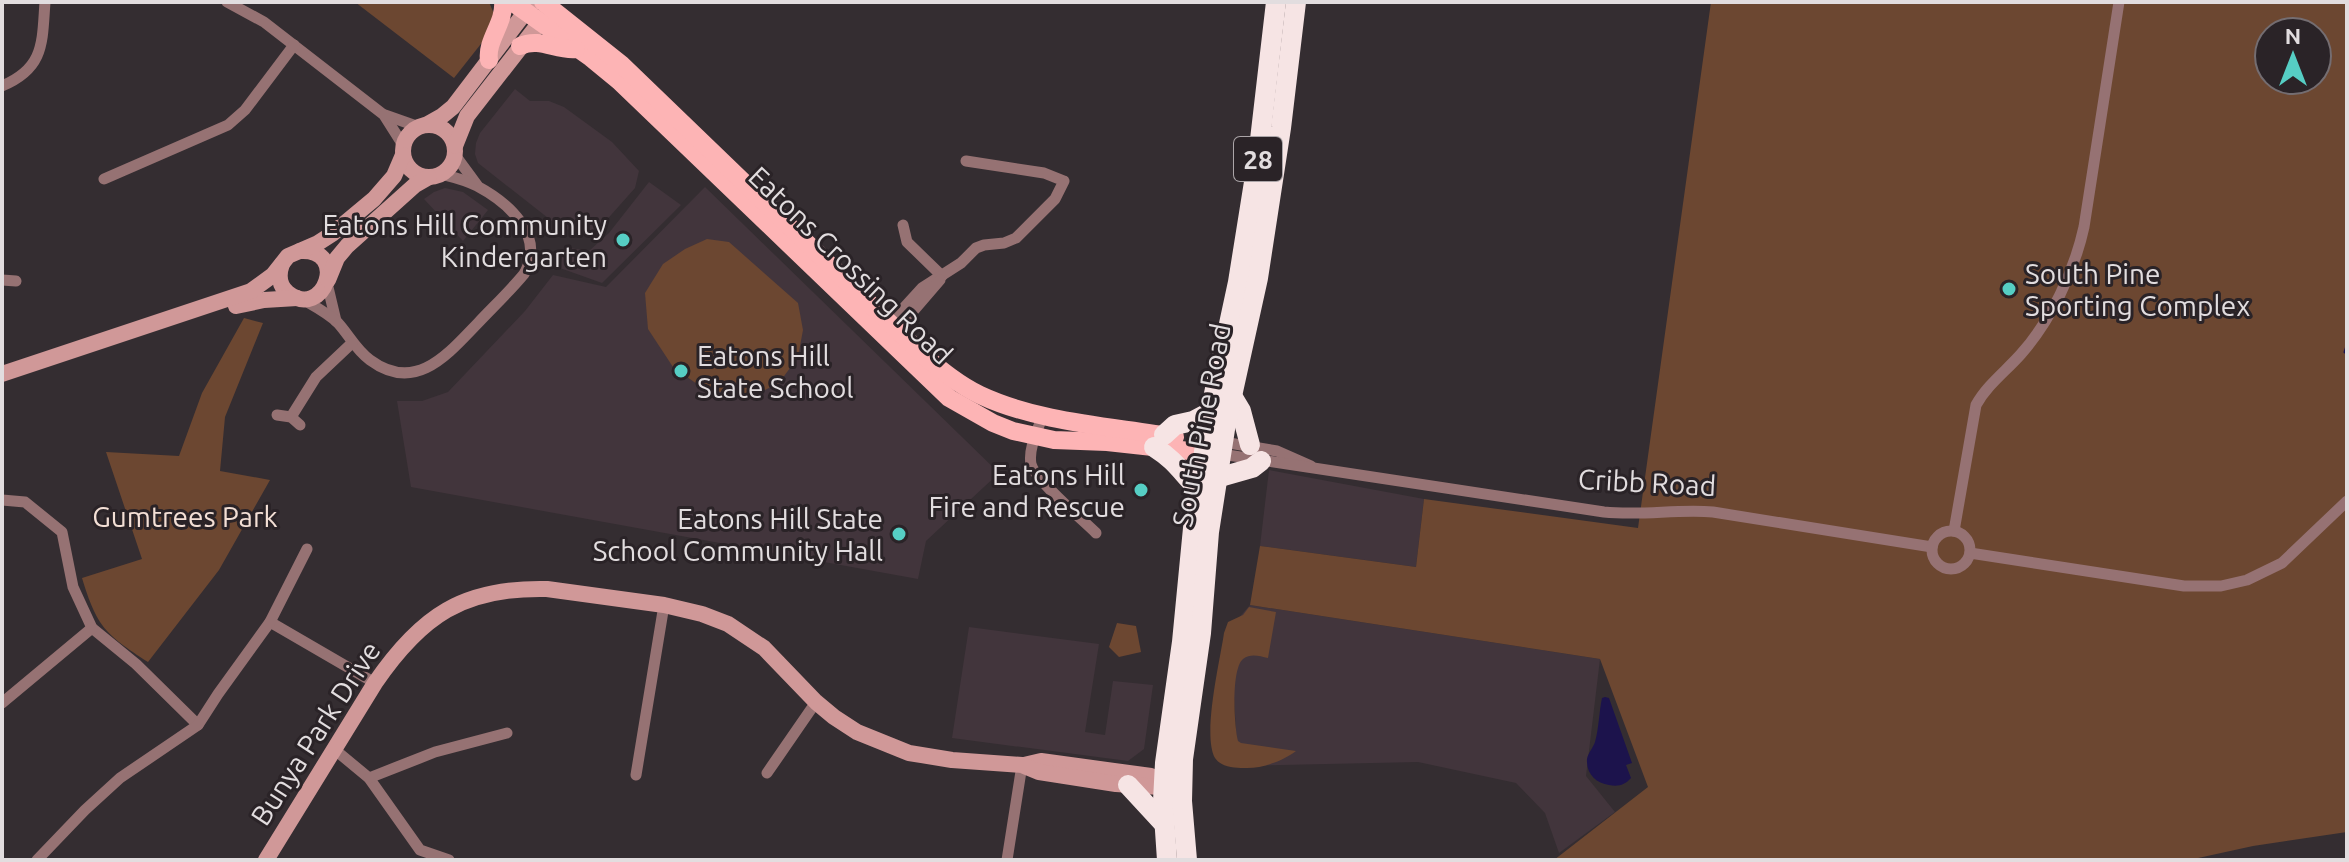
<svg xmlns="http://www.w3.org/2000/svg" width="2349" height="862" font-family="Ubuntu,sans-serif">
  <rect width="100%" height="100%" fill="#342d31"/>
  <g fill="#42353c">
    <path d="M515,89L530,101H549L564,107L612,142L639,171L635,188L595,233L562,229L478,163L475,154L476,143L480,133Z"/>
    <path d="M649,182L681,205L602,283L560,268L564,247L589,251L609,233Z"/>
    <path d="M705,187L999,473L926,541L918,579L411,487L397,401H422L448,392L525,311L553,275L606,287Z"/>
    <path d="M445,188L463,192L488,210L463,241L424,199L434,192Z"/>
    <path d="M1269,470L1424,499L1416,567L1260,546Z"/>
    <path d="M1250,605L1600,659L1586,776L1615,812L1559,853L1545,813L1516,783L1418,762L1238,766L1230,628Z"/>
    <path d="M969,627L1099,644L1085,732L1105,735L1113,681L1153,685L1144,749L1128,761L952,738Z"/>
  </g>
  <g fill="#6c4731" fill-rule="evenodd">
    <path d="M355,2H489L494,14L484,40L454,78Z"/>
    <path d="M1711,2H2347V832L2253,846L2189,860H1554L1648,787L1600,659L1250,605L1260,546L1416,567L1424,499L1638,528ZM2269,32H2317V80H2269Z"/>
    <path d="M707,239L729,242L798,303L803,330L798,357L779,383L751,397L704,389L673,367L648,329L645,293L663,264L685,249Z"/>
    <path d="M244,318L263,323L225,417L220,471L270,480L219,570L148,662C105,634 97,627 82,578L142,559L106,452L179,456L202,393Z"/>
    <path d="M1249,607L1276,612L1268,658C1259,656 1251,653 1243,659C1231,669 1234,726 1238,741L1241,743L1296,751C1283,761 1261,769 1244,768C1234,768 1221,767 1215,758C1202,735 1220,661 1224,633L1228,622L1243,615Z"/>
    <path d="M1117,623L1136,626L1141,652L1119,657L1109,647Z"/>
  </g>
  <path fill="#1c134c" d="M1605,697L1609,698L1632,763L1626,765L1631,778C1625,785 1618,787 1609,785C1596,783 1586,774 1587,759C1588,753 1593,748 1595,742C1599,728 1599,712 1602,698Z"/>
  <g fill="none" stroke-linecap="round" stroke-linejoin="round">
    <path stroke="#1c134c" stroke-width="3" d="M2345,352L2347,346"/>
    <g stroke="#967273" stroke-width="11">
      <path d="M227,2L264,22L384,115L403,145"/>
      <path d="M2,86C45,68 42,42 45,2"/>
      <path d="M385,115L419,127"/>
      <path d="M455,155L477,185"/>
      <path d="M104,179L228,125L245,110L294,45"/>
      <path d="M903,225L907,242L942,276"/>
      <path d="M2,280L16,281"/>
      <path d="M327,283L336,321"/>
      <path d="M302,299C314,306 328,313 338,323C349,335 356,350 370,360C416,394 448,354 478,323C493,307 510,291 524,274C546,236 509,203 477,186C466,180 453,177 441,174"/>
      <path d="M890,323L922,288L961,263L976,248L984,245L1004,243L1016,238L1055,199L1064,181L1044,173L966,161"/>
      <path d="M897,330L940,280"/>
      <path d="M277,415L291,417L300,425"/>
      <path d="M1043,415C1038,429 1028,449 1031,464C1035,480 1082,519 1096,533"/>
      <path d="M291,417L316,377L352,343"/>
      <path d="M1223,442L1277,451L1311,466"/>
      <path d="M1221,454L1604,512C1641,516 1677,509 1713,512L1932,547"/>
      <path d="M2,500L25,502L62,532L73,587L92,628L136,664L198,725"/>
      <circle cx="1951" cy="550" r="19"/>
      <path d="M1954,531L1976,405C1987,385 2006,371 2021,354C2051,320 2074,272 2084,227L2119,2"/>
      <path d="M1970,553L2184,586H2221L2247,580L2282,563L2347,501"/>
      <path d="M270,622L375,683"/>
      <path d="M2,703L92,628"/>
      <path d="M334,749L369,778L420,850L449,860"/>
      <path d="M767,773L816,702"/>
      <path d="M636,775L664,605"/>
      <path d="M369,778L435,752L507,733"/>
      <path d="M37,860L85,810L120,778L198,725L218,694L270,622L307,549"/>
      <path d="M1007,860L1022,765"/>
    </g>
    <g stroke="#d09898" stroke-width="16">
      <path d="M426,125L442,116L453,107L533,2"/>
      <circle cx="429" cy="151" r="26"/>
      <path d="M455,146L467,116L548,12"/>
      <path d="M282,264C278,275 279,286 288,293C324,321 350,248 300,251"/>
      <path d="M328,280L337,258L347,246L415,185L429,177"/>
      <path d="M236,306L264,300L297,298"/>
      <path d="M2,374L251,291L273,275L288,256L318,243L332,234L374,199L394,176L403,155"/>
      <path d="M1024,765L1041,761L1151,776"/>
      <path d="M266,860L375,683C421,616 463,587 547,589L664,605L702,614L728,624L764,648L816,702L834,717L857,732L909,753L952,760L1022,765L1039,772L1116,784L1174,788"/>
    </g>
    <g stroke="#fdb4b5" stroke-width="18">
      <path d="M512,2L591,58L619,81L949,398L993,423L1013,431L1054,440L1107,442L1217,454"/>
      <path d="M543,2L621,64L923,355C941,370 959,385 980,395C1040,423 1111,426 1175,437"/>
      <path d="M520,46C540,37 556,51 576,49"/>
      <path d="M489,60C486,40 505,23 503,2"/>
    </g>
    <g stroke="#f6e4e4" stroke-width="20">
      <path d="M1232,396L1241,411L1250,445"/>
      <path d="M1164,435L1175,425L1193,421L1210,412"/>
      <path d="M1154,447C1176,461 1181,472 1198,489"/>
      <path d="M1217,478L1252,468L1261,461"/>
      <path d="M1128,785L1164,824"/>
      <path d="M1167,860L1163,801L1165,763L1182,642L1194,518L1210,412L1238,282L1258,157L1276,2"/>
      <path d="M1187,860L1182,801L1183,759L1201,633L1209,532L1226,423L1258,278L1281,128L1296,2"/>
    </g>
  </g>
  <g fill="#56cec4" stroke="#2a2327" stroke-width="3">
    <circle cx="623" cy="240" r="8"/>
    <circle cx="2009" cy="289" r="8"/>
    <circle cx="681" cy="371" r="8"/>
    <circle cx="1141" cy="490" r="8"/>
    <circle cx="899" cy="534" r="8"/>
  </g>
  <g text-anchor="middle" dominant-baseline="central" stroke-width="6" stroke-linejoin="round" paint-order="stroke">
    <rect fill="#2a2327" stroke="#aba5a8" stroke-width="2" x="1234" y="137" width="48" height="44" rx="6"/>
    <g font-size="26" font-weight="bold" fill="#e2dddf">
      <text x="1258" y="159">28</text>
    </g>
    <g font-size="28" fill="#e2dddf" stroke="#2a2327" text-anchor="end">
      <text x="607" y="224">Eatons Hill Community<tspan x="607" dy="32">Kindergarten</tspan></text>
      <text x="2025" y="273" text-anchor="start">South Pine<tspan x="2025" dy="32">Sporting Complex</tspan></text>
      <text x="697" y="355" text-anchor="start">Eatons Hill<tspan x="697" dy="32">State School</tspan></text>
      <text x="1125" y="474">Eatons Hill<tspan x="1125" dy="32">Fire and Rescue</tspan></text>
      <text x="883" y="518">Eatons Hill State<tspan x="883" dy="32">School Community Hall</tspan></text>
    </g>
    <g font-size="28" fill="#e2dddf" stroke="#2a2327">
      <text transform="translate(851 265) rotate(44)">Eatons Crossing Road</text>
      <text transform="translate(1201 425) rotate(-79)">South Pine Road</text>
      <text transform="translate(1647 482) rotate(3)">Cribb Road</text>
      <text transform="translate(315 733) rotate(-57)">Bunya Park Drive</text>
    </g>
    <g font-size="28" fill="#f3dfd5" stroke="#2a2327">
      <text x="185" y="516">Gumtrees Park</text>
    </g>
  </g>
  <rect width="2349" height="862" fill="none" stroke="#e2dddf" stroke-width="8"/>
  <g transform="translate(2293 56)"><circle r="38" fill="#2a2327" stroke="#746d71" stroke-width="2"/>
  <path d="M0-6L14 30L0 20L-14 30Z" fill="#56cec4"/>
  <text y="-12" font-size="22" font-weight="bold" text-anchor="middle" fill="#e2dddf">N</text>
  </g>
</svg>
